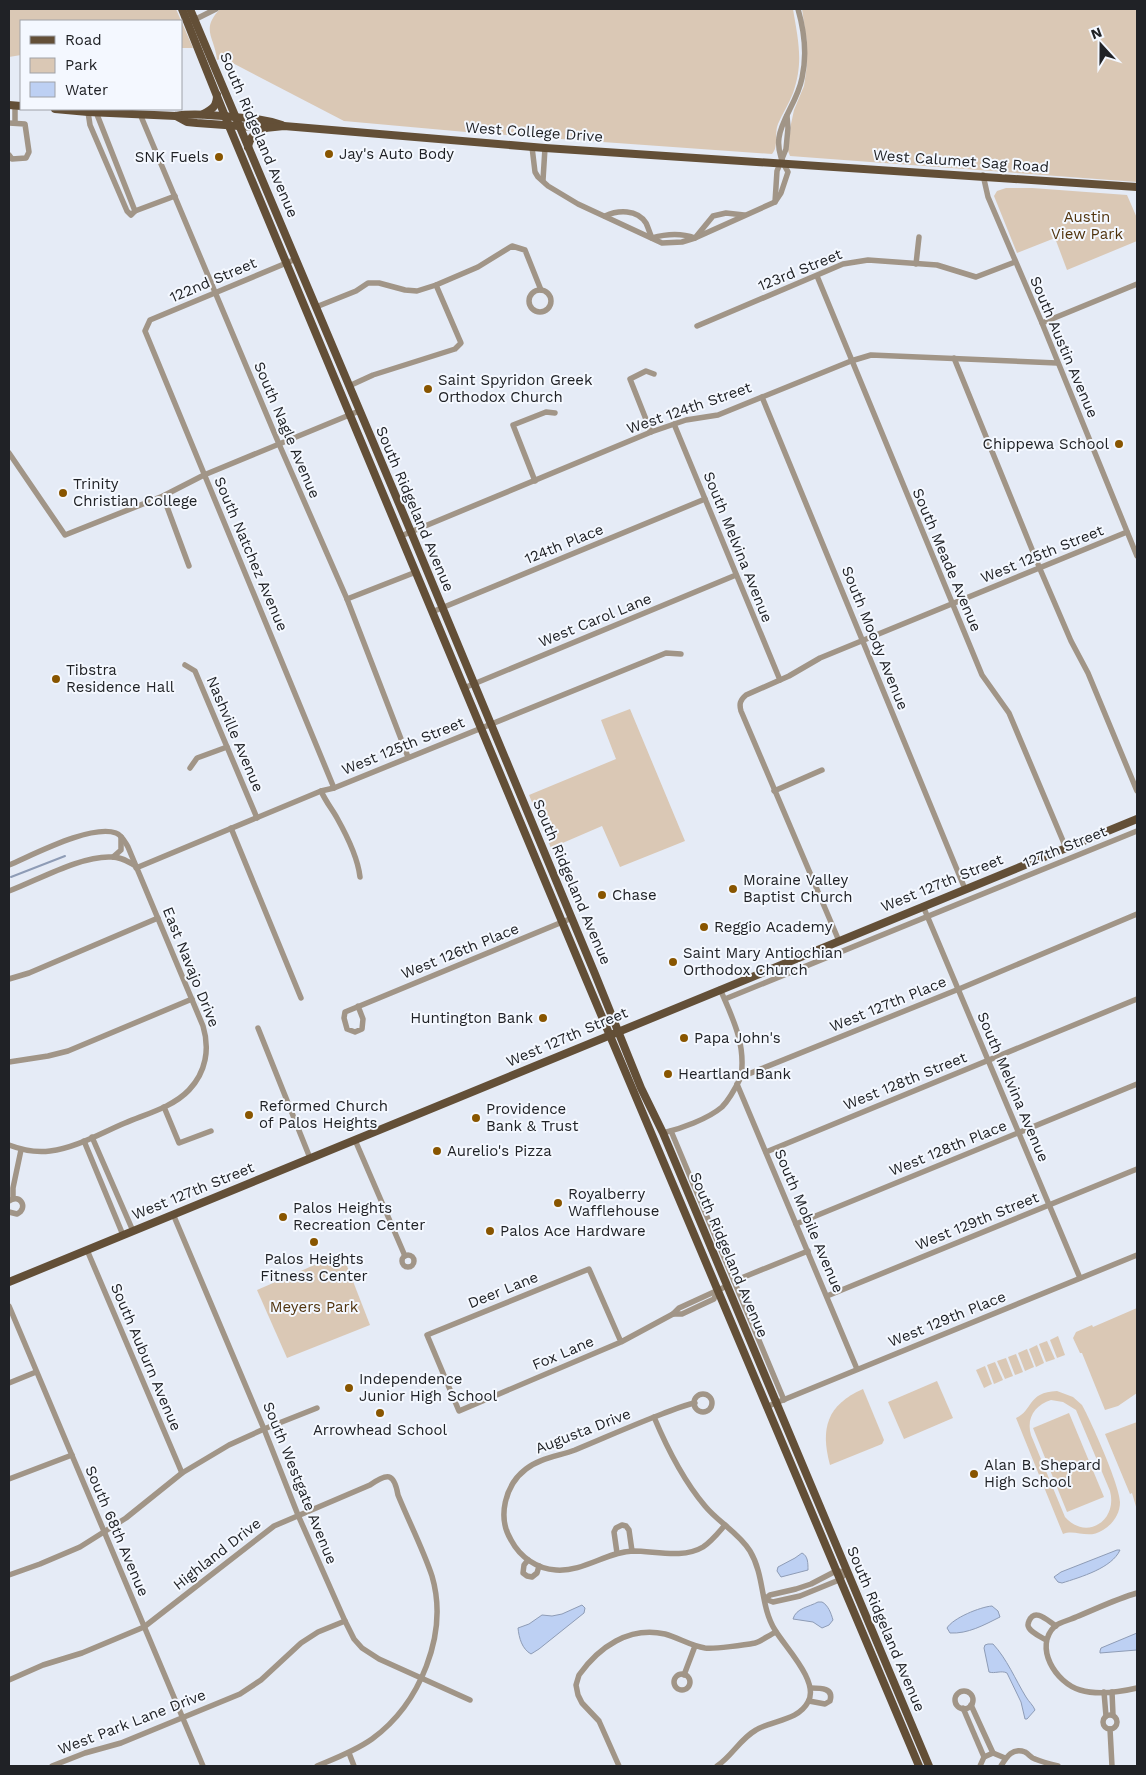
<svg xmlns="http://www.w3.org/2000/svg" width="1146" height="1775" font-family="'Work Sans',sans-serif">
  <rect width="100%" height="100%" fill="#e5ebf6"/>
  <g fill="#dac8b5" fill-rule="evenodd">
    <path d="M9,9H176L193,48H181V21H21V55L9,57Z"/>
    <path d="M220,9H793C798,40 804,62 793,93C789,104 782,114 778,124C774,134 779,147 772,154L477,133L344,121L223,58L217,60C215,37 200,30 220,9Z"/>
    <path d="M802,9H1137V182L790,156L788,151L791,124L794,110L804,86L807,65V43Z"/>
    <path d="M1006,188H1032L1127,195L1137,218V241L1067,270L1055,238L1017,253L994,196L997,191Z"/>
    <path d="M630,709L685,841L620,867L602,826L551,848L529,795L616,759L601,720Z"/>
    <path d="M342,1253L370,1325L287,1358L257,1290Z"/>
    <path d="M1137,1308V1393L1118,1406L1105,1410L1082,1353H1080L1073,1338L1076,1332L1092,1325L1093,1327Z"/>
    <path d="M1058,1336L1065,1355L1057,1358L1050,1340Z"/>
    <path d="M1047,1341L1055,1359L1046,1362L1039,1344Z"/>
    <path d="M1037,1345L1044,1363L1036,1367L1029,1349Z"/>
    <path d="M1027,1349L1034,1367L1025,1371L1018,1353Z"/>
    <path d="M1016,1354L1023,1372L1015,1375L1008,1357Z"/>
    <path d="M1006,1358L1013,1376L1005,1379L997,1361Z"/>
    <path d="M995,1362L1003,1380L994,1384L987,1365Z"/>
    <path d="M985,1366L992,1384L984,1388L976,1370Z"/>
    <path d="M937,1381L953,1418L904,1439L888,1402Z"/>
    <path d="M863,1389L884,1440L882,1444L830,1465C820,1428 827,1405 863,1389Z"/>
    <path d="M1057,1391L1073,1397L1082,1405C1091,1421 1120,1486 1120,1502C1120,1514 1113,1524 1103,1530C1088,1540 1076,1529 1063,1534L1016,1418C1033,1411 1027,1392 1057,1391ZM1051,1400L1063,1402L1076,1410L1110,1491C1118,1521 1086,1541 1065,1517L1031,1435C1026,1418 1035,1405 1051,1400Z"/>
    <path d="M1069,1413L1104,1497L1067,1512L1033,1428Z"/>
    <path d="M1137,1422V1510L1132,1493L1130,1494L1105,1434Z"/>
  </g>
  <g fill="#bdd0f3" stroke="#8e9cb6">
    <path d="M1117,1550H1120C1112,1568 1081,1577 1062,1583L1058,1582L1054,1577L1061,1572Z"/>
    <path d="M802,1553C808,1556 808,1563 808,1570L781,1577L777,1571L778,1567L795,1558Z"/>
    <path d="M818,1602H822C828,1605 831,1613 833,1620L829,1625L822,1628L813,1622L793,1619C796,1608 809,1607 818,1602Z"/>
    <path d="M582,1605L585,1608L584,1613L539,1649L531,1654C522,1649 519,1638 518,1628L529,1624L542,1615L552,1616L562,1614Z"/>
    <path d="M992,1606L998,1611L1000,1617C984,1625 968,1634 950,1633L947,1628C953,1618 980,1607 992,1606Z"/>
    <path d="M1137,1633V1650L1100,1653V1651L1101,1648Z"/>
    <path d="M988,1644H993C1007,1659 1015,1679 1026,1697C1029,1702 1033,1705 1035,1710L1027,1719H1025L1021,1702L1007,1673C1001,1670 995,1674 989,1672L984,1648L985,1645Z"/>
  </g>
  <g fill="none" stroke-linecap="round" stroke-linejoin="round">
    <path stroke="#8e9cb6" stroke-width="2" d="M11,877L65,856"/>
    <g stroke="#a19587" stroke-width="5.5">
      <path d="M192,21L216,9"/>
      <path d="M15,106V122"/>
      <path d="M88,112L90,125L127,211L131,215L135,211L175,196"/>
      <path d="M96,112L135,211"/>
      <path d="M140,114L279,444L347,599L408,757"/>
      <path d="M9,123L25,124L29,152L26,158L12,159L9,155"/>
      <path d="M532,147L535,172L538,177L548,186L578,204L662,243L682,242L695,238L775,202L781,193L788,172C763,132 795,114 802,78C807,56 804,30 798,9"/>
      <path d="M983,175L988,197L1042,323L1137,556"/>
      <path d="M543,180L545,148"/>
      <path d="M775,202L777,171L786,149L788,128L787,116"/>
      <path d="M605,216C618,210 637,209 646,223C648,227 650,234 652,238C666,234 681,233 695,238L713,216L726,213L744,215"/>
      <path d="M296,259L150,320L145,331L334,788"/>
      <path d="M916,264L919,237"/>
      <path d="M817,276L982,675L1009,713L1066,848"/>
      <circle cx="540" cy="301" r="11"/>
      <path d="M316,307L356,291L368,283H379L405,290L417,291L436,285L478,267L512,246L525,250L541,290"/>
      <path d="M1042,323L1137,284"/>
      <path d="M697,326L843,264L868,260L937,265L976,277L1015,262"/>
      <path d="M954,358L1040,569L1071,641L1088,673L1137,791"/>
      <path d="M349,386L373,375L455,349L461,343L436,285"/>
      <path d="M762,397L965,889"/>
      <path d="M674,424L780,680"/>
      <path d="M651,432L630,379L646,371L654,374"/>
      <path d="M9,453L65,535L163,496L204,475L359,411"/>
      <path d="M535,481L513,425L546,412L555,413"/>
      <path d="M163,496L189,566"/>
      <path d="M401,536L651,432L686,420L718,415L851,361L871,355L1057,363"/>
      <path d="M347,599L416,572"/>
      <path d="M432,612L705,499"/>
      <path d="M185,665L195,671L257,818"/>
      <path d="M464,688L736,575"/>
      <path d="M190,768L197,758L227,747"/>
      <path d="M321,791C326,802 332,809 337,818C346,834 358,859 360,877"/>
      <path d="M774,791L822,770"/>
      <path d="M231,828L301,998"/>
      <path d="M113,857L121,850V837"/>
      <path d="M9,865C33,855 91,824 116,833C122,835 125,842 128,847L203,1026C210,1049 206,1072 189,1090C173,1107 146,1114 125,1123C101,1133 76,1148 50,1151C35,1153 22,1150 9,1145"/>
      <path d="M136,868L321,791L334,788L666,653L681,654"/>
      <path d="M9,891C38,880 82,855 112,857C121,857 127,861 134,865"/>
      <path d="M923,906L1080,1278"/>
      <path d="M839,941L741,711C739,704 740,700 746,695L789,676L820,658L1127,532"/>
      <path d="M9,979L29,973L158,918"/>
      <path d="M720,989C733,1019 746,1044 741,1077"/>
      <path d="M725,999L1137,831"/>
      <path d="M358,1006L363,1019L362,1029L355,1032L347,1029L344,1018L345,1012L379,998L572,918"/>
      <path d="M258,1028L310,1158"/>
      <path d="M9,1062L48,1056L68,1051L192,999"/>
      <path d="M737,1084L857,1369"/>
      <path d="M164,1107L179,1143L211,1131"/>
      <path d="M671,1131L784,1400"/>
      <path d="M663,1133C680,1129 708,1119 722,1107C730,1099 736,1087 741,1077L959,989L1137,914"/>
      <path d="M92,1137L133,1231"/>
      <path d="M355,1140L405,1256"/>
      <path d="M84,1141L123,1235"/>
      <path d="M766,1152L1137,999"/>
      <path d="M13,1198V1188L21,1150"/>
      <path d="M9,1201C20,1193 29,1208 17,1214L9,1212"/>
      <path d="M173,1214L264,1429L298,1515L345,1621L354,1639L362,1648L379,1659L470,1700"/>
      <path d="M796,1224L1137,1084"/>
      <path d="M87,1250L182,1473"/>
      <circle cx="408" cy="1261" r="6"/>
      <path d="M734,1281L808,1251"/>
      <path d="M827,1296L1137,1169"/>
      <path d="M9,1306L203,1766"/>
      <path d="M673,1314H682L714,1299L717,1290"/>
      <path d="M621,1342L589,1269L427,1335L459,1411L621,1342L673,1314L679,1308L727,1286"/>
      <path d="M9,1383L36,1372"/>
      <circle cx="703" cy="1403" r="9"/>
      <path d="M695,1403C684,1405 673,1410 662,1414C633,1425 604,1438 575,1450C559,1456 540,1458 526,1469C505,1485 497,1517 511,1540C520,1557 537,1569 556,1570C584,1572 606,1552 633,1551C655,1551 683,1559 703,1547C712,1541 718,1533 725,1525"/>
      <path d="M766,1407L1137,1255"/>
      <path d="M654,1417C667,1448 683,1480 705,1506C718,1522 739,1533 750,1551C765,1576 760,1606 775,1630C785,1647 820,1682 808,1702C798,1721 772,1720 756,1730C740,1739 732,1756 717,1766"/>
      <path d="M9,1479L72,1455"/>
      <path d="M617,1553L614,1532L616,1528L622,1525L626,1526L629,1530L632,1551"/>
      <path d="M528,1560L524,1565L523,1573L527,1576L532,1577L537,1573L539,1566"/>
      <path d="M9,1575L40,1564L80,1547L126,1518L182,1473L229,1445L264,1429L317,1408"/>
      <path d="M1137,1593C1116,1599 1096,1609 1076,1617C1070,1620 1060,1622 1055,1626C1033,1647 1056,1683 1080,1690C1097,1695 1120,1692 1137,1688"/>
      <path d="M765,1599L773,1602L800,1596L839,1580L847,1572"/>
      <path d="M765,1599L770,1595L796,1589L811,1584L836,1571L847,1572"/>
      <path d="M1046,1640C1041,1637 1032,1633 1029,1628C1027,1625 1028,1623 1029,1621C1035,1607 1048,1621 1056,1626"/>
      <circle cx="682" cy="1682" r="8"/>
      <path d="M684,1675L695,1646"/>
      <path d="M9,1680L43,1665L82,1653L144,1627L274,1526L370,1485C387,1473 394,1472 398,1495C409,1522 423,1549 432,1576C449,1634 420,1704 372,1739C355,1751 336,1758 317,1766"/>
      <circle cx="964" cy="1700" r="9"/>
      <path d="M1104,1692L1106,1716"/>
      <path d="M1112,1692L1113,1715"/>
      <path d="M809,1701L825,1704L830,1701C834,1688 821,1688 811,1688"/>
      <path d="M971,1705L993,1753"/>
      <path d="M963,1708L984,1757"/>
      <circle cx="1110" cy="1722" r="7"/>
      <path d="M1110,1729L1112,1766"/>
      <path d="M349,1753L354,1766"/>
      <path d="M52,1766L85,1753L121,1743L240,1694L261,1680L301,1643L318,1632L345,1621"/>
      <path d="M619,1766L599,1721L582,1703L578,1695L576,1685L579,1675C599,1647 629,1626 665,1634C679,1638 691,1646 705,1648C715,1649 745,1645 755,1643C762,1641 769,1635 776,1632"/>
      <path d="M980,1766L984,1757L993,1753L1005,1758"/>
      <path d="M1001,1766C1006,1758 1012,1747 1025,1752C1029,1754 1031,1758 1035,1759C1042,1762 1050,1764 1058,1766"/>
    </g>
    <g stroke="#634f37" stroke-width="8">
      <path d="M182,9L229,126L586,979L919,1766"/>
      <path d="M190,9L411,532L595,974L641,1088L663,1133L929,1766"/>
      <path d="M9,105L21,106"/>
      <path d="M55,109L88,112L176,116C192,113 207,115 223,116C243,118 262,118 282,125"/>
      <path d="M203,114C213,109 217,106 217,95"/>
      <path d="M176,116L187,122L197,123L265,128L284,126L545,148L1137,187"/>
      <path d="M248,147C250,137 254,133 264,129"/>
      <path d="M9,1282L1137,819"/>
    </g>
  </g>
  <g fill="#850" stroke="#f4f8ff" stroke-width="2">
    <circle cx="329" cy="154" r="5"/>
    <circle cx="219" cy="157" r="5"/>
    <circle cx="428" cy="389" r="5"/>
    <circle cx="1119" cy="444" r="5"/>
    <circle cx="63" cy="493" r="5"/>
    <circle cx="56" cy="679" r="5"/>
    <circle cx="733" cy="889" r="5"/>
    <circle cx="602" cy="895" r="5"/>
    <circle cx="704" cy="927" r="5"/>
    <circle cx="673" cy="962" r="5"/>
    <circle cx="543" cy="1018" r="5"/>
    <circle cx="684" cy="1038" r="5"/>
    <circle cx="668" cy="1074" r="5"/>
    <circle cx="249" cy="1115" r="5"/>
    <circle cx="476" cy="1118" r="5"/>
    <circle cx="437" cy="1151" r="5"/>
    <circle cx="558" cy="1203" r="5"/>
    <circle cx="283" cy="1217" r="5"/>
    <circle cx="490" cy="1231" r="5"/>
    <circle cx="314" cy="1242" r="5"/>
    <circle cx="349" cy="1388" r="5"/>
    <circle cx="380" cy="1413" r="5"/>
    <circle cx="974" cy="1474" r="5"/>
  </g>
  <g text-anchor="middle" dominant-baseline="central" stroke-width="4" stroke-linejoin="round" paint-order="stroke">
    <g font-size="15" fill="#202226" stroke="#f4f8ff">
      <text transform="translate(534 132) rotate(4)">West College Drive</text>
      <text transform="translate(259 135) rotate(67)">South Ridgeland Avenue</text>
      <text transform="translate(961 161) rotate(4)">West Calumet Sag Road</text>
      <text transform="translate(800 270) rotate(-22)">123rd Street</text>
      <text transform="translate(213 280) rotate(-23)">122nd Street</text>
      <text transform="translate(1064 347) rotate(67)">South Austin Avenue</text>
      <text transform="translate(689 408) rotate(-19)">West 124th Street</text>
      <text transform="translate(287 430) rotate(67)">South Nagle Avenue</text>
      <text transform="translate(415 509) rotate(67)">South Ridgeland Avenue</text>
      <text transform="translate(564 544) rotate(-22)">124th Place</text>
      <text transform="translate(738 547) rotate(68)">South Melvina Avenue</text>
      <text transform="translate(251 554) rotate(67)">South Natchez Avenue</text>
      <text transform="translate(1042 554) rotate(-22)">West 125th Street</text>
      <text transform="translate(947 560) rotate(67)">South Meade Avenue</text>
      <text transform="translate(595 620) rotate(-22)">West Carol Lane</text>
      <text transform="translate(875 638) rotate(68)">South Moody Avenue</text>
      <text transform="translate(235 734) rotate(67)">Nashville Avenue</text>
      <text transform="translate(403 746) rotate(-22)">West 125th Street</text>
      <text transform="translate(1065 847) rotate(-22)">127th Street</text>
      <text transform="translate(572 882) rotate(67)">South Ridgeland Avenue</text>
      <text transform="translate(942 883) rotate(-22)">West 127th Street</text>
      <text transform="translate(460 951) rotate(-22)">West 126th Place</text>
      <text transform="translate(191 967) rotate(68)">East Navajo Drive</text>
      <text transform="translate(888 1004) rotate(-22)">West 127th Place</text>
      <text transform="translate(567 1037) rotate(-23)">West 127th Street</text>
      <text transform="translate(905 1081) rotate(-22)">West 128th Street</text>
      <text transform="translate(1013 1087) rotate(67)">South Melvina Avenue</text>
      <text transform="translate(948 1148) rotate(-22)">West 128th Place</text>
      <text transform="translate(193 1191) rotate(-22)">West 127th Street</text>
      <text transform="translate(809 1221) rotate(67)">South Mobile Avenue</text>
      <text transform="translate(977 1221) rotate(-22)">West 129th Street</text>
      <text transform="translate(729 1255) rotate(67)">South Ridgeland Avenue</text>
      <text transform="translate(503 1290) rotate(-22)">Deer Lane</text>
      <text transform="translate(947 1319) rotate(-22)">West 129th Place</text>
      <text transform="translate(563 1353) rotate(-23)">Fox Lane</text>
      <text transform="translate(146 1357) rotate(67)">South Auburn Avenue</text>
      <text transform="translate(583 1431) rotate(-21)">Augusta Drive</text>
      <text transform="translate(300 1483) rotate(68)">South Westgate Avenue</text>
      <text transform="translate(117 1531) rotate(67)">South 68th Avenue</text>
      <text transform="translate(217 1554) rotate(-38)">Highland Drive</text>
      <text transform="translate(886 1629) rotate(67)">South Ridgeland Avenue</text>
      <text transform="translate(132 1722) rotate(-21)">West Park Lane Drive</text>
    </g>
    <g font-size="15" fill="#202226" stroke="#f4f8ff" text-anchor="start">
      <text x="339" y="154">Jay's Auto Body</text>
      <text x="209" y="157" text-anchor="end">SNK Fuels</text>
      <text x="438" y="380">Saint Spyridon Greek<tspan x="438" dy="17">Orthodox Church</tspan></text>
      <text x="1109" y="444" text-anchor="end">Chippewa School</text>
      <text x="73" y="484">Trinity<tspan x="73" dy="17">Christian College</tspan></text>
      <text x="66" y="670">Tibstra<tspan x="66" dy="17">Residence Hall</tspan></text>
      <text x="743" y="880">Moraine Valley<tspan x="743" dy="17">Baptist Church</tspan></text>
      <text x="612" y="895">Chase</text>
      <text x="714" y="927">Reggio Academy</text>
      <text x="683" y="953">Saint Mary Antiochian<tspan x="683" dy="17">Orthodox Church</tspan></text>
      <text x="533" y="1018" text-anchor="end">Huntington Bank</text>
      <text x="694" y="1038">Papa John's</text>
      <text x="678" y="1074">Heartland Bank</text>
      <text x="259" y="1106">Reformed Church<tspan x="259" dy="17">of Palos Heights</tspan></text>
      <text x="486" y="1109">Providence<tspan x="486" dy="17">Bank &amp; Trust</tspan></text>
      <text x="447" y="1151">Aurelio's Pizza</text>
      <text x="568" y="1194">Royalberry<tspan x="568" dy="17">Wafflehouse</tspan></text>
      <text x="293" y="1208">Palos Heights<tspan x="293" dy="17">Recreation Center</tspan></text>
      <text x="500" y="1231">Palos Ace Hardware</text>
      <text x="314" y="1259" text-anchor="middle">Palos Heights<tspan x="314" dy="17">Fitness Center</tspan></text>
      <text x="359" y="1379">Independence<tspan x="359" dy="17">Junior High School</tspan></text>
      <text x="380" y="1430" text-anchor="middle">Arrowhead School</text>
      <text x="984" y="1465">Alan B. Shepard<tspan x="984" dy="17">High School</tspan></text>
    </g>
    <g font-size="15" fill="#51340e" stroke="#f4f8ff">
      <text x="1087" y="217">Austin<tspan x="1087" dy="17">View Park</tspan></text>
      <text x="314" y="1307">Meyers Park</text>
    </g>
  </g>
  <rect width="1146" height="1775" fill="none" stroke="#202226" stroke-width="20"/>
  <rect x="20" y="20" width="162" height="90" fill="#f4f8ff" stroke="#9fa2a8"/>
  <rect x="30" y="36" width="25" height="8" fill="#634f37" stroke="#9fa2a8"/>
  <text x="65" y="45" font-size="15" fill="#202226">Road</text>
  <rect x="30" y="58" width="25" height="15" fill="#dac8b5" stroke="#9fa2a8"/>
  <text x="65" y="70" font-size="15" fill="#202226">Park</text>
  <rect x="30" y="82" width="25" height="15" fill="#bdd0f3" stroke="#9fa2a8"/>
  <text x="65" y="95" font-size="15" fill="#202226">Water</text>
  <g transform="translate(1101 45) rotate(339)" stroke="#f4f8ff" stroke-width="4" paint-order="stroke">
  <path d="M0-4L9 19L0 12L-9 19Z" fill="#202226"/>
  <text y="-8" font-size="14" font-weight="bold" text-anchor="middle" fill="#202226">N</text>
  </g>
</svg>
